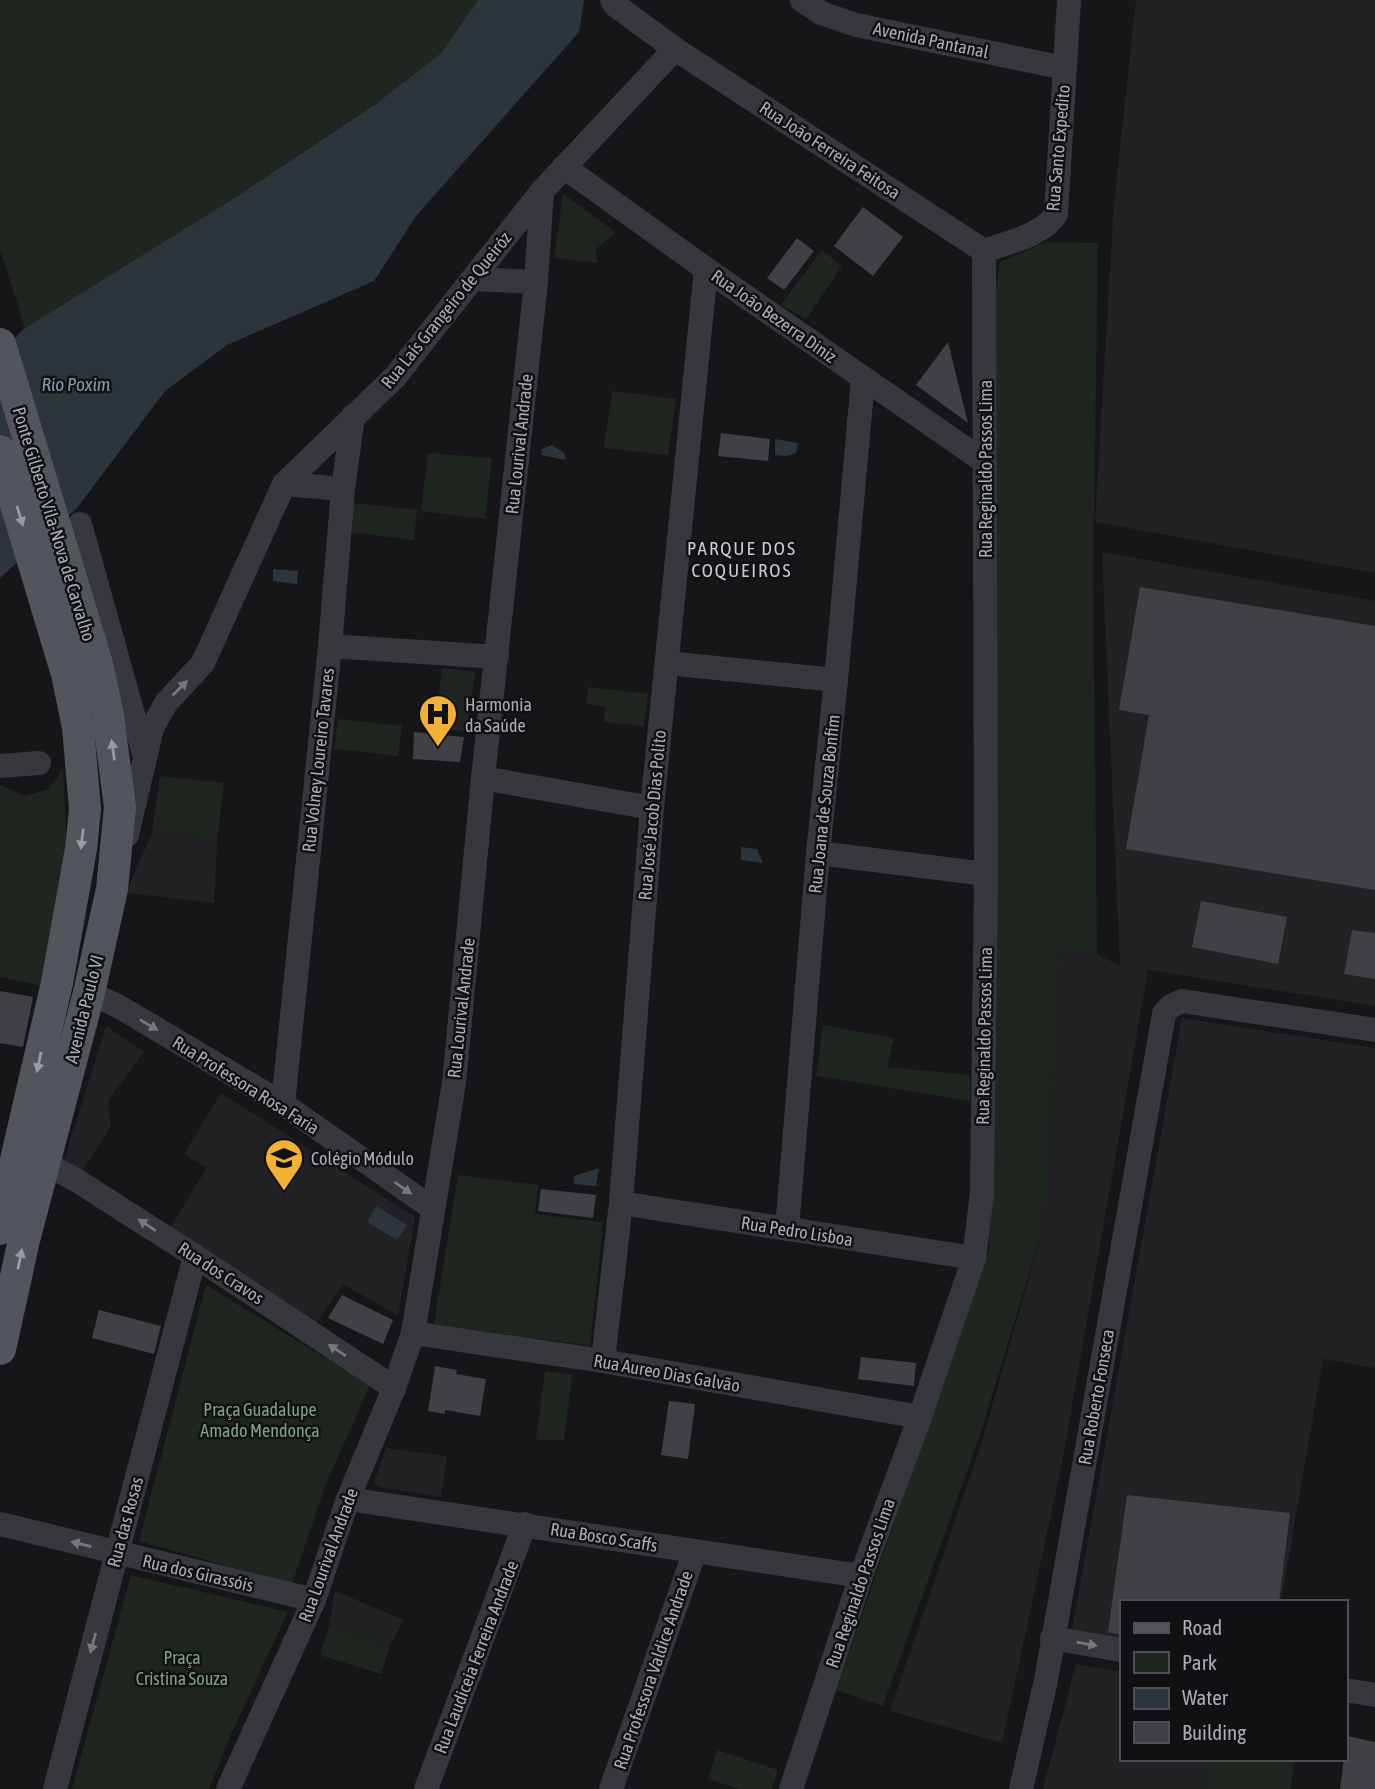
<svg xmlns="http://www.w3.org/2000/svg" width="1375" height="1789" font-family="'Asap Condensed',sans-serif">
  <rect width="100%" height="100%" fill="#161618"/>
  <g fill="#222225">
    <path d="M1136,0H1375V573L1095,522L1114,204Z"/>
    <path d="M1102,552L1375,601V1006L1148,970L1062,1463L1002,1743L890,1711L982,1442L1045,1221L1063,946L1097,955L1120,965Z"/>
    <path d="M152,833L217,841L214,903L126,893Z"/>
    <path d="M1182,1018L1375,1048V1368L1323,1359L1281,1602H1121V1639L1072,1630Z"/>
    <path d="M106,1026L144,1052L108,1101L111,1126L82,1171L64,1161Z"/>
    <path d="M221,1093L415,1217L398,1316L343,1284L316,1324L169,1229L207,1168L184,1154Z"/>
    <path d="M386,1448L447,1456L441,1497L379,1487L374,1483Z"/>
    <path d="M335,1591L404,1620L390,1645L329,1626Z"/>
    <path d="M1076,1664L1121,1672V1759H1211L1204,1789H1043Z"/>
  </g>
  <g fill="#1e261f">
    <path d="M0,0H478L441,53L377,103L228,202L25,328L0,249Z"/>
    <path d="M563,194L616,232L595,250L598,263L554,258Z"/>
    <path d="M1046,242L1098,243L1093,576L1097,955L1063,947L1045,1221L981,1432L883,1706L836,1690L989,1249L997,931L996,292L1000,262Z"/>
    <path d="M822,250L842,266L806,319L781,305Z"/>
    <path d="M612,391L676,399L668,455L604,448Z"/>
    <path d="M428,453L492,458L485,519L421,511Z"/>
    <path d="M353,503L417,510L414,540L349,532Z"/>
    <path d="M442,668L475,672L467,732L435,728Z"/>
    <path d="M588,687L648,694L644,726L604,722L605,707L586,704Z"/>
    <path d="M338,719L402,726L398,756L334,749Z"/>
    <path d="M63,769L66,828L64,891L43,986L0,977V785L24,796L49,789Z"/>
    <path d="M160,776L224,783L217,841L152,833Z"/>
    <path d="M823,1025L894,1038L887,1067L970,1075V1101L816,1076Z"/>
    <path d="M458,1175L538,1185L535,1214L603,1222L590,1346L434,1324Z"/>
    <path d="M206,1285L370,1385L324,1489L292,1584L139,1541Z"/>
    <path d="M545,1371L572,1375L564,1440H536Z"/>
    <path d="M131,1575L288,1612L231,1734L209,1789H72Z"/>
    <path d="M329,1626L390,1645L381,1674L320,1655Z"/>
    <path d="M717,1750L778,1770L772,1789H739L708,1779Z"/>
    <path d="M1211,1759H1295L1290,1789H1204Z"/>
  </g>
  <g fill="#2c353c">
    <path d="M478,0H584L579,32L416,216L374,281L227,345L165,391L77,508L0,578V352L25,328L228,202L377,103L441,53Z"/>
    <path d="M775,439L798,443L796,453L787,456L775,455Z"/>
    <path d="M552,445L564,453L566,460L541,455L542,449Z"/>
    <path d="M273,569L298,571L297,584L273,581Z"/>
    <path d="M741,847L757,849L763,863L741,860Z"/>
    <path d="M599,1168L596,1186L574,1184V1176Z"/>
    <path d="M376,1206L407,1225L397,1240L367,1222Z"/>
  </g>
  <g fill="#404145">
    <path d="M863,207L903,237L873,276L834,246Z"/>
    <path d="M797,238L814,251L784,290L767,278Z"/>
    <path d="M948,342L968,423L916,385Z"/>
    <path d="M721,433L770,439L768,461L718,456Z"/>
    <path d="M1140,587L1375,626V890L1126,849L1149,715L1119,710Z"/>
    <path d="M414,732L464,737L460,762L413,759Z"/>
    <path d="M1201,901L1287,917L1278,964L1192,947Z"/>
    <path d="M1352,930L1375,933V979L1344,974Z"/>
    <path d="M0,991L33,997L23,1047L0,1043Z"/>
    <path d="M541,1189L596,1195L593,1218L538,1211Z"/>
    <path d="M342,1295L393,1320L383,1344L328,1318Z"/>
    <path d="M99,1310L161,1326L154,1354L92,1338Z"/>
    <path d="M861,1357L916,1363L914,1386L858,1379Z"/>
    <path d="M435,1366L457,1370L456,1374L486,1379L480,1416L445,1410V1414L428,1411Z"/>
    <path d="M669,1401L695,1404L688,1459L661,1455Z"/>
    <path d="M1127,1495L1290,1513L1279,1602H1121V1635L1108,1632Z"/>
    <path d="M1347,1736L1375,1742V1789H1340Z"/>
  </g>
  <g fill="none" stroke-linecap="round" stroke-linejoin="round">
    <g stroke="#37383d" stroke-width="24">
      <path d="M612,0L615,5L675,49L984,251"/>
      <path d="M802,0L821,13L856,25L1065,68"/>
      <path d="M564,167L706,269L985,462"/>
      <path d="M984,251C1008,242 1042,236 1056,214L1069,0"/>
      <path d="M473,279L536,282"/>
      <path d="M284,484L343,489"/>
      <path d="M80,524L144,754"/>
      <path d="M330,646L497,657"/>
      <path d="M667,663L836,680"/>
      <path d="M0,766L39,763"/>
      <path d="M483,778L652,808"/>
      <path d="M127,835L152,728L166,703L203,663L284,484L395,377L542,191L675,49"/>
      <path d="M818,853L986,874"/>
      <path d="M89,993L118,1006L283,1104L432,1208"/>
      <path d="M283,1104L330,646L343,489L353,416"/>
      <path d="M45,1163L76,1180L195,1256L394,1388"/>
      <path d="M621,1203L974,1258"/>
      <path d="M787,1229L818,853L836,680L863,379"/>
      <path d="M413,1333L603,1361L920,1417"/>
      <path d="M603,1361L621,1203L652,808L706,269"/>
      <path d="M348,1499L861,1576"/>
      <path d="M0,1524L314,1600"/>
      <path d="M1052,1638L1121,1650"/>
      <path d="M1345,1690L1375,1695"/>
      <path d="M55,1789L195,1256"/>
      <path d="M228,1789L314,1600L348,1499L394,1388L413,1333L454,1083L483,778L536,282L542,191"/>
      <path d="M426,1789L525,1524"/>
      <path d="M611,1789L695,1551"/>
      <path d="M791,1789L861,1576L920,1417L974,1258L982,1193L986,874L984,251"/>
      <path d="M1021,1789L1046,1680L1164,1014L1171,1006L1182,1001L1375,1030"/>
    </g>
    <g stroke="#53555c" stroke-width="32">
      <path d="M0,344L97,664L108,715L120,807L112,889L89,993L24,1240L0,1349"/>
      <path d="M0,451L67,674L78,727L85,809L81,849L57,983L0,1229"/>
    </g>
  </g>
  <defs><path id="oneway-solid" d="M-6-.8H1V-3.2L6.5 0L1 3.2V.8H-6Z" transform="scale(1.75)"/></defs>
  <g fill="#979ba6">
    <use href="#oneway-solid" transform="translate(20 516) rotate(73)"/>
    <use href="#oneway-solid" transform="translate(113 750) rotate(-98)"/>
    <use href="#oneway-solid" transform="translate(82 839) rotate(97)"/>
    <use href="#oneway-solid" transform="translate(39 1062) rotate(102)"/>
    <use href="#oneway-solid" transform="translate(20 1259) rotate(-78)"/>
  </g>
  <g fill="#757881">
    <use href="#oneway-solid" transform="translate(180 688) rotate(-45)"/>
    <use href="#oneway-solid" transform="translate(149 1025) rotate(31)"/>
    <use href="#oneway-solid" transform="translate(403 1188) rotate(35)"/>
    <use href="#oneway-solid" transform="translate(147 1225) rotate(-147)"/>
    <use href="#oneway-solid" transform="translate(337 1350) rotate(-146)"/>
    <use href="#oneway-solid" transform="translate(81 1544) rotate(-166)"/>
    <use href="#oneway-solid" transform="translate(93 1643) rotate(105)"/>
    <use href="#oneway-solid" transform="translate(1087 1644) rotate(10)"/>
  </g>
  <defs>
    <symbol id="hospital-pin" viewBox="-11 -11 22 30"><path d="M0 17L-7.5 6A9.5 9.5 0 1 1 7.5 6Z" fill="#f2b134" stroke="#111113"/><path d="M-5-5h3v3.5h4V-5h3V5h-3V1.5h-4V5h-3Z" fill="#111"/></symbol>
    <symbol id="school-pin" viewBox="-11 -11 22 30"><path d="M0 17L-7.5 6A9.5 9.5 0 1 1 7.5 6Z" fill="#f2b134" stroke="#111113"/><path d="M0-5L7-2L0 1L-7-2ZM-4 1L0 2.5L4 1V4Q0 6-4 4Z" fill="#111"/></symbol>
  </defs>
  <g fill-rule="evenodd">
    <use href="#hospital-pin" x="416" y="692" width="44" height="60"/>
    <use href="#school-pin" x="262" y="1136" width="44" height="60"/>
  </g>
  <g text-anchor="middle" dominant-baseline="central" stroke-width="5" stroke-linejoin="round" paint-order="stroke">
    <g font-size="18" fill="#a8adb8" stroke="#111113">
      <text transform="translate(931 40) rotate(12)">Avenida Pantanal</text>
      <text transform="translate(1058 148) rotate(-85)">Rua Santo Expedito</text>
      <text transform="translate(830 150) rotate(33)">Rua João Ferreira Feitosa</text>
      <text transform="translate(446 310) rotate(-51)">Rua Laís Grangeiro de Queiróz</text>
      <text transform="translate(774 316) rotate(35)">Rua João Bezerra Diniz</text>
      <text transform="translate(519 444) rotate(-84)">Rua Lourival Andrade</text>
      <text transform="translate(985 469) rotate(-90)">Rua Reginaldo Passos Lima</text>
      <text transform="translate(54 524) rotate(73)">Ponte Gilberto Vila-Nova de Carvalho</text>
      <text transform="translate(318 760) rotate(-84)">Rua Volney Loureiro Tavares</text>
      <text transform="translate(824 804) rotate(-84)">Rua Joana de Souza Bonfim</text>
      <text transform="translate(652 815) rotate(-85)">Rua José Jacob Dias Polito</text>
      <text transform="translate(461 1008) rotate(-84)">Rua Lourival Andrade</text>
      <text transform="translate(84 1009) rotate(-76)">Avenida Paulo VI</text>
      <text transform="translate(984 1036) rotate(-89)">Rua Reginaldo Passos Lima</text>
      <text transform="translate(246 1085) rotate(32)">Rua Professora Rosa Faria</text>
      <text transform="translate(797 1231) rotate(9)">Rua Pedro Lisboa</text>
      <text transform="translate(221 1273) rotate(33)">Rua dos Cravos</text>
      <text transform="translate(667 1373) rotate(10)">Rua Aureo Dias Galvão</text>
      <text transform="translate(1096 1397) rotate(-80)">Rua Roberto Fonseca</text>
      <text transform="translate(125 1522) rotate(-75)">Rua das Rosas</text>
      <text transform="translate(604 1537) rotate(9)">Rua Bosco Scaffs</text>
      <text transform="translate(328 1555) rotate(-70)">Rua Lourival Andrade</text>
      <text transform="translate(198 1573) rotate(13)">Rua dos Girassóis</text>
      <text transform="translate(860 1583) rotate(-71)">Rua Reginaldo Passos Lima</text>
      <text transform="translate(476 1657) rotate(-69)">Rua Laudiceia Ferreira Andrade</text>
      <text transform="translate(653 1670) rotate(-71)">Rua Professora Valdice Andrade</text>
    </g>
    <g font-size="18" fill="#a8adb8" stroke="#111113" text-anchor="start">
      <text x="465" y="704">Harmonia<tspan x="465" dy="21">da Saúde</tspan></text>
      <text x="311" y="1158">Colégio Módulo</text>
    </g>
    <g font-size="18" fill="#7fa381" stroke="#111113">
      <text x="260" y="1409">Praça Guadalupe<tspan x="260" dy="21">Amado Mendonça</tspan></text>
      <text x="182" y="1657">Praça<tspan x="182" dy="21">Cristina Souza</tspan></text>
    </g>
    <g font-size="19" font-style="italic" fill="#7f9bb3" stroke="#111113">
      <text x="76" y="384">Rio Poxim</text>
    </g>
    <g font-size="19" letter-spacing="2" fill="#c9ccd4" stroke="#111113">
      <text x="742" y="548">PARQUE DOS<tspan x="742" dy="22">COQUEIROS</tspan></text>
    </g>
  </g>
  <rect x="1120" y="1600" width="228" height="161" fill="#111113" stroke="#4d4f55" stroke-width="2"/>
  <rect x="1134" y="1623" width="35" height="10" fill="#53555c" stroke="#4d4f55" stroke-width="2"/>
  <text x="1182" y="1635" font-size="21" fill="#a8adb8">Road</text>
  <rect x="1134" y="1652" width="35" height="21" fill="#1e261f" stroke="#4d4f55" stroke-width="2"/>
  <text x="1182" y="1670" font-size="21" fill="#a8adb8">Park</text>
  <rect x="1134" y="1688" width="35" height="21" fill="#2c353c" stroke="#4d4f55" stroke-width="2"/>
  <text x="1182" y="1705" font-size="21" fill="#a8adb8">Water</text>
  <rect x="1134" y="1722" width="35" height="21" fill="#404145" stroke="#4d4f55" stroke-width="2"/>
  <text x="1182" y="1740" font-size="21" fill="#a8adb8">Building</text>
</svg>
